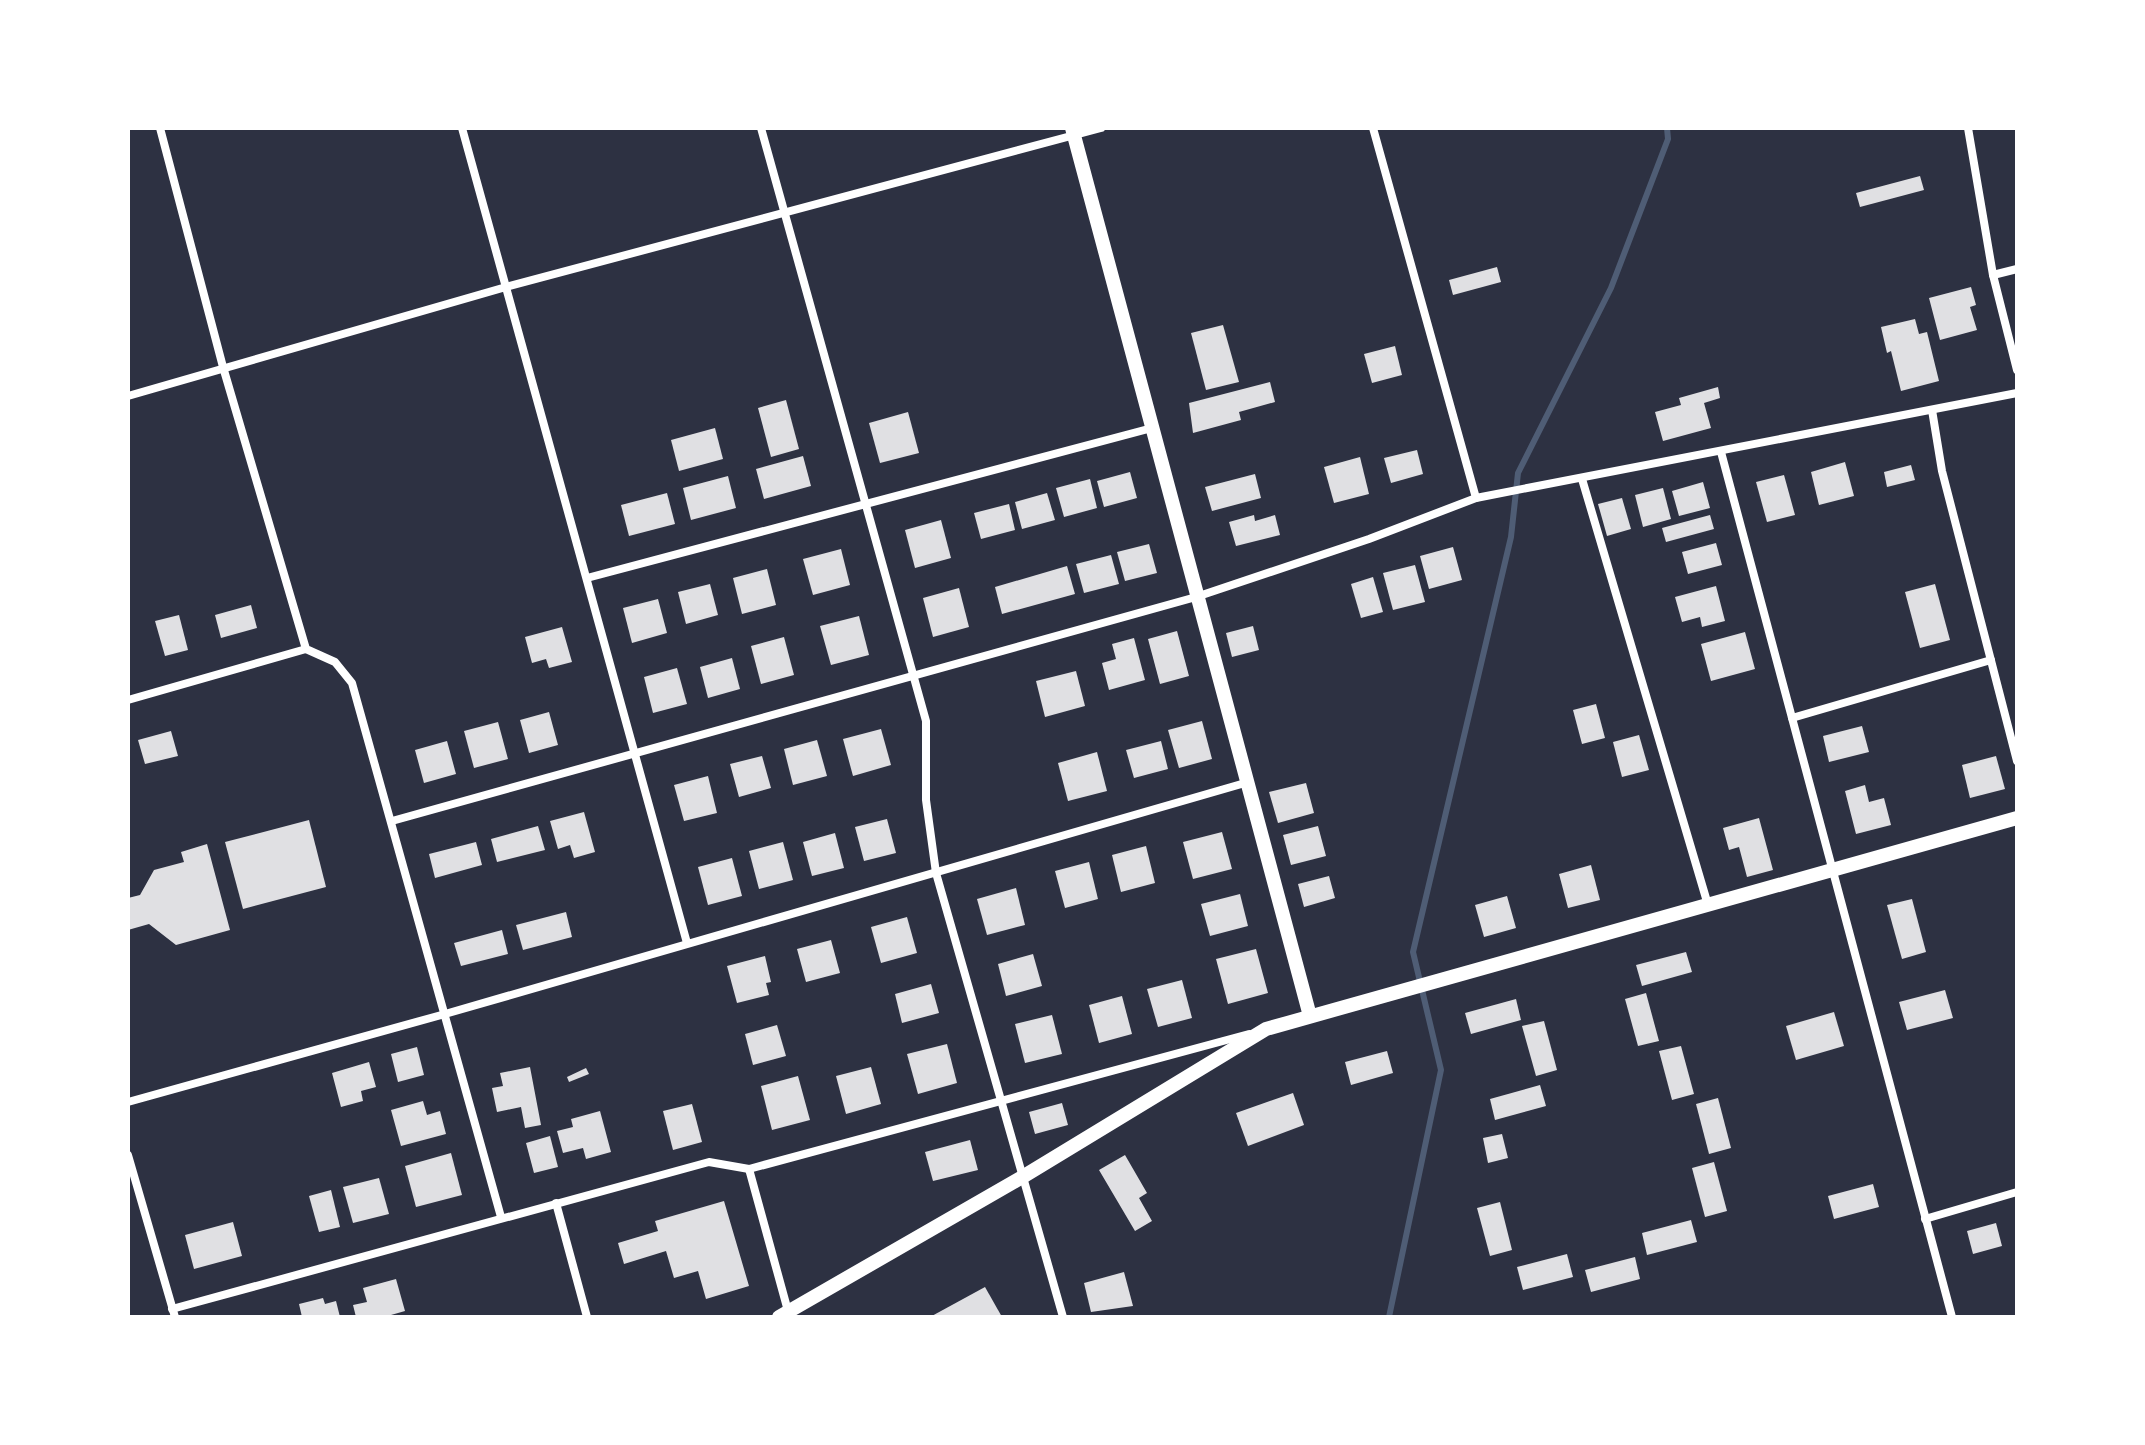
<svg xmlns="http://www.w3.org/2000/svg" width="2145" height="1445" font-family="'Work Sans',sans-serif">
  <rect width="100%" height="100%" fill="#2d3142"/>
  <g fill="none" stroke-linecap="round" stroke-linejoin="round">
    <path stroke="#4f5d75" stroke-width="6" d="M1389,1317L1441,1070L1413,952L1511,537L1518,473L1611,288L1668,139L1667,128"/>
  </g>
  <g fill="#e0e0e3">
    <path d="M1920,176L1924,190L1860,207L1856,193Z"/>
    <path d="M1497,267L1501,282L1453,295L1449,280Z"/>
    <path d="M1971,287L1976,305L1970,307L1977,330L1940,340L1929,298Z"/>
    <path d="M1915,319L1919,334L1927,332L1939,381L1901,391L1891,351L1887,353L1881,327Z"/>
    <path d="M1223,325L1239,382L1206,390L1191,333Z"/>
    <path d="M1395,346L1402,375L1372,383L1364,354Z"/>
    <path d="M1270,382L1275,402L1239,412L1241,420L1193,433L1189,403Z"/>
    <path d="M1718,387L1720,398L1704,403L1711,428L1663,441L1655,412L1681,405L1679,398Z"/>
    <path d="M786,400L799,449L771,457L758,408Z"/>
    <path d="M908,412L919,453L880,463L869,423Z"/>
    <path d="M715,428L723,459L679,471L671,440Z"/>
    <path d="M1417,450L1423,474L1391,483L1384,458Z"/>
    <path d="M803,456L811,486L764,499L756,469Z"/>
    <path d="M1360,457L1369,494L1334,503L1324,467Z"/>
    <path d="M1845,462L1854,496L1819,505L1811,472Z"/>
    <path d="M1911,465L1915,480L1887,487L1884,472Z"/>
    <path d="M1130,472L1137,498L1104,507L1097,481Z"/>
    <path d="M1255,474L1261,498L1212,511L1205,487Z"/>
    <path d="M1784,475L1795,515L1767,522L1756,482Z"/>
    <path d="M728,476L736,508L691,520L683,488Z"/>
    <path d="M1090,479L1097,508L1064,517L1056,488Z"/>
    <path d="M1703,482L1710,508L1679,516L1672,491Z"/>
    <path d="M1663,488L1671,519L1643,527L1635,495Z"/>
    <path d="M667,493L675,524L629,536L621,505Z"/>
    <path d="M1047,493L1055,520L1022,529L1015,502Z"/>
    <path d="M1622,498L1631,529L1607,536L1598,504Z"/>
    <path d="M1009,504L1015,530L981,539L974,513Z"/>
    <path d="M1254,515L1255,521L1275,515L1280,535L1236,546L1229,522Z"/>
    <path d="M1710,515L1714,529L1666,542L1662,528Z"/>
    <path d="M941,520L951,558L915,568L905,530Z"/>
    <path d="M1716,543L1722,565L1688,574L1682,552Z"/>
    <path d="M1149,544L1157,573L1125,581L1117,552Z"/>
    <path d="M1453,547L1462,580L1429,589L1420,556Z"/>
    <path d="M841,549L850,585L813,595L803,559Z"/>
    <path d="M1111,555L1119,584L1084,593L1076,564Z"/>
    <path d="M1415,565L1425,602L1393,610L1383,573Z"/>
    <path d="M1067,566L1075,594L1002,614L995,587Z"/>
    <path d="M767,569L776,605L742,614L733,578Z"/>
    <path d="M1373,577L1383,612L1361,618L1351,584Z"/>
    <path d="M710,584L718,615L686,624L678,592Z"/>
    <path d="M1935,584L1950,640L1920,648L1905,592Z"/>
    <path d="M1716,586L1725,621L1702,627L1700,617L1682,622L1675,597Z"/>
    <path d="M959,588L969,627L933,637L923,598Z"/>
    <path d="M658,599L667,633L632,643L623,608Z"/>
    <path d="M251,605L257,628L221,638L215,615Z"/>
    <path d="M179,615L188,650L165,656L155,621Z"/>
    <path d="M859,616L869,655L831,665L820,626Z"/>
    <path d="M1253,626L1259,650L1232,657L1226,633Z"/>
    <path d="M562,627L572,662L549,668L546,659L532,663L525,637Z"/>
    <path d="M1177,631L1189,676L1160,684L1148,639Z"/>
    <path d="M1745,632L1755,669L1711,681L1701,644Z"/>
    <path d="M784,637L794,675L761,684L751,646Z"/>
    <path d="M1134,638L1145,680L1109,690L1102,663L1116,659L1112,644Z"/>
    <path d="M732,658L740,689L708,698L700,667Z"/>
    <path d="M677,668L687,704L653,713L644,677Z"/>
    <path d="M1076,671L1085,706L1045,717L1036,681Z"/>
    <path d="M1596,704L1605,738L1582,744L1573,710Z"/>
    <path d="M549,712L558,745L529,753L520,720Z"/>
    <path d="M1202,721L1212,759L1179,768L1168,730Z"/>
    <path d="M498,722L508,759L474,768L464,731Z"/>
    <path d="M1862,726L1869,752L1829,762L1823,736Z"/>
    <path d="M881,729L891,765L853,776L843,739Z"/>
    <path d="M171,731L178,756L145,764L138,740Z"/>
    <path d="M1639,735L1649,770L1622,777L1613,742Z"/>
    <path d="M817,740L827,776L793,785L784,749Z"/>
    <path d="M447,741L456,774L424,783L415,750Z"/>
    <path d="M1161,741L1168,769L1134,778L1126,750Z"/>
    <path d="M1097,752L1107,791L1068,801L1058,763Z"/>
    <path d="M762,756L771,788L739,797L730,764Z"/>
    <path d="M1996,756L2005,789L1970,798L1962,765Z"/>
    <path d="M708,776L717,813L684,821L674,785Z"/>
    <path d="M1306,783L1314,813L1278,823L1269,792Z"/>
    <path d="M1865,785L1869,802L1884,798L1891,825L1856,834L1845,791Z"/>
    <path d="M584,812L595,852L574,858L570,845L558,849L550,821Z"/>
    <path d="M1759,818L1773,870L1747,877L1739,847L1729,850L1723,828Z"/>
    <path d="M887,819L896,853L864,861L855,827Z"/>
    <path d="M309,820L326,887L243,909L225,842Z"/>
    <path d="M538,826L545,850L497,862L491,839Z"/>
    <path d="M1318,826L1326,856L1291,865L1283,835Z"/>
    <path d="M1222,832L1232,869L1193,879L1183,842Z"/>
    <path d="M835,833L844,868L812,876L803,842Z"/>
    <path d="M476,842L482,865L435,878L429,854Z"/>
    <path d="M783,842L793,880L759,889L749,851Z"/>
    <path d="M207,844L230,930L176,945L149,924L128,930V898L140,895L154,870L184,862L181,852Z"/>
    <path d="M1146,846L1155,883L1121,892L1112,855Z"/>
    <path d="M732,858L742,896L708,905L698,867Z"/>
    <path d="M1089,862L1098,899L1065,908L1055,871Z"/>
    <path d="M1591,865L1600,900L1568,908L1559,874Z"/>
    <path d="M1329,876L1335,898L1304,907L1298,884Z"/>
    <path d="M1016,888L1025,925L987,935L977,899Z"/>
    <path d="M1240,894L1248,926L1210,936L1201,904Z"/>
    <path d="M1507,896L1516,928L1484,937L1475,905Z"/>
    <path d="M1912,899L1926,952L1902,959L1887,905Z"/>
    <path d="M566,912L572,937L523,950L516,925Z"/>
    <path d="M907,917L917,953L881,963L871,927Z"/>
    <path d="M502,930L508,954L461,966L454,943Z"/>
    <path d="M831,940L840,973L806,982L797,949Z"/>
    <path d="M1256,949L1268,993L1228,1004L1216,959Z"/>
    <path d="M1686,952L1692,972L1642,986L1636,965Z"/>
    <path d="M1033,954L1042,986L1006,996L998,964Z"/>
    <path d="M765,956L771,982L766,983L769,995L737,1003L727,966Z"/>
    <path d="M1182,980L1192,1018L1158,1027L1147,989Z"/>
    <path d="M931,984L939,1013L902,1023L895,994Z"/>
    <path d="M1945,990L1953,1018L1907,1030L1899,1002Z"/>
    <path d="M1646,993L1659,1041L1638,1046L1625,999Z"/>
    <path d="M1122,996L1132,1034L1099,1043L1089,1005Z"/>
    <path d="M1516,999L1521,1020L1471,1034L1465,1013Z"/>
    <path d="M1834,1012L1844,1046L1796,1060L1786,1026Z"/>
    <path d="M1052,1015L1062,1054L1025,1063L1015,1024Z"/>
    <path d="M1544,1021L1557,1070L1536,1076L1522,1026Z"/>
    <path d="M777,1025L786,1056L753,1065L745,1034Z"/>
    <path d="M947,1044L957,1083L918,1094L907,1054Z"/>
    <path d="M1681,1046L1694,1094L1672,1100L1659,1051Z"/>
    <path d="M417,1047L424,1075L398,1082L391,1054Z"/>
    <path d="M1387,1051L1393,1073L1351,1085L1345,1062Z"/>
    <path d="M369,1062L376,1087L361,1091L363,1101L341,1107L332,1073Z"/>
    <path d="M530,1067L541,1125L525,1128L521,1107L497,1112L492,1088L503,1086L500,1073Z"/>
    <path d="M871,1067L881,1104L846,1114L836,1076Z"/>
    <path d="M586,1068L589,1074L569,1082L567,1077Z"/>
    <path d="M798,1076L810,1120L772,1130L761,1086Z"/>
    <path d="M1540,1085L1546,1106L1495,1120L1490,1099Z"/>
    <path d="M1293,1093L1304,1125L1248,1146L1236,1113Z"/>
    <path d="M1718,1098L1731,1148L1709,1154L1696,1104Z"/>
    <path d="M423,1101L427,1115L440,1111L446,1134L401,1146L391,1110Z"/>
    <path d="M1062,1103L1068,1125L1035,1134L1029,1112Z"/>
    <path d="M692,1104L702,1142L673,1150L663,1111Z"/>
    <path d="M600,1111L611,1152L586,1159L583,1148L563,1153L557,1131L573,1127L571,1119Z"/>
    <path d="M1502,1134L1508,1158L1488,1163L1483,1138Z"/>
    <path d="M550,1136L558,1167L534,1173L526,1143Z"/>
    <path d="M970,1140L978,1170L933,1181L925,1152Z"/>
    <path d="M451,1153L462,1195L416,1207L405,1166Z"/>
    <path d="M1125,1155L1147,1193L1139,1198L1152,1221L1135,1231L1099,1170Z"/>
    <path d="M1714,1162L1727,1211L1705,1217L1692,1168Z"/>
    <path d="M379,1178L389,1214L353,1223L343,1187Z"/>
    <path d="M1873,1184L1879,1207L1834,1219L1828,1196Z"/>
    <path d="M331,1190L340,1227L319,1232L309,1196Z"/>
    <path d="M724,1201L749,1286L706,1299L698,1271L674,1278L666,1251L624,1264L618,1243L658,1231L655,1221Z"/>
    <path d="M1500,1202L1512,1250L1490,1256L1477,1208Z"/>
    <path d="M1691,1220L1697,1242L1647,1255L1642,1233Z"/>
    <path d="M233,1222L242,1256L194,1269L185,1235Z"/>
    <path d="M1996,1223L2002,1246L1973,1254L1967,1231Z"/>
    <path d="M1567,1254L1573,1277L1523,1290L1517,1267Z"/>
    <path d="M1635,1257L1640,1279L1591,1292L1585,1270Z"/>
    <path d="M1124,1272L1133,1306L1091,1312L1084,1283Z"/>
    <path d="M396,1279L405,1311L384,1317H356L353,1305L367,1302L363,1288Z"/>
    <path d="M985,1287L1002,1317H930Z"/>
    <path d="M323,1298L325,1304L336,1301L340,1317H302L299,1304Z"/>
  </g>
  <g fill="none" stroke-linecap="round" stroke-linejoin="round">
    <g stroke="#fff" stroke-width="8">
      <path d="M160,128L223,367L306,649L335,662L352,683L501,1217"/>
      <path d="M462,128L687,943"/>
      <path d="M761,128L926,721V800L936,873L1063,1317"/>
      <path d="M1373,128L1476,498"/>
      <path d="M1968,128L1993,275L2017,370"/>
      <path d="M1993,275L2017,269"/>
      <path d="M128,396L506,287L1101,128"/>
      <path d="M1932,410L1942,471L2017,761"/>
      <path d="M1721,452L1952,1317"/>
      <path d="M1582,479L1708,905"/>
      <path d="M587,578L1152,428"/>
      <path d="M128,700L306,649"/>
      <path d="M1792,718L1991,660"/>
      <path d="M392,821L1196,597L1369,539L1476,498L2017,393"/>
      <path d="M128,1102L445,1014L1245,783"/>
      <path d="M128,1155L175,1317"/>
      <path d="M749,1169L788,1311"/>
      <path d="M556,1203L587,1317"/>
      <path d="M1925,1219L2017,1192"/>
      <path d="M172,1309L709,1162L749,1169L1249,1034"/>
    </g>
    <g stroke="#fff" stroke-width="14">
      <path d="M1072,128L1310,1016"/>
      <path d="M779,1317L1024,1176L1266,1029L2017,818"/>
    </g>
  </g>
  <rect width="2145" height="1445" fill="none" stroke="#ffffff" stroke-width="260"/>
</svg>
